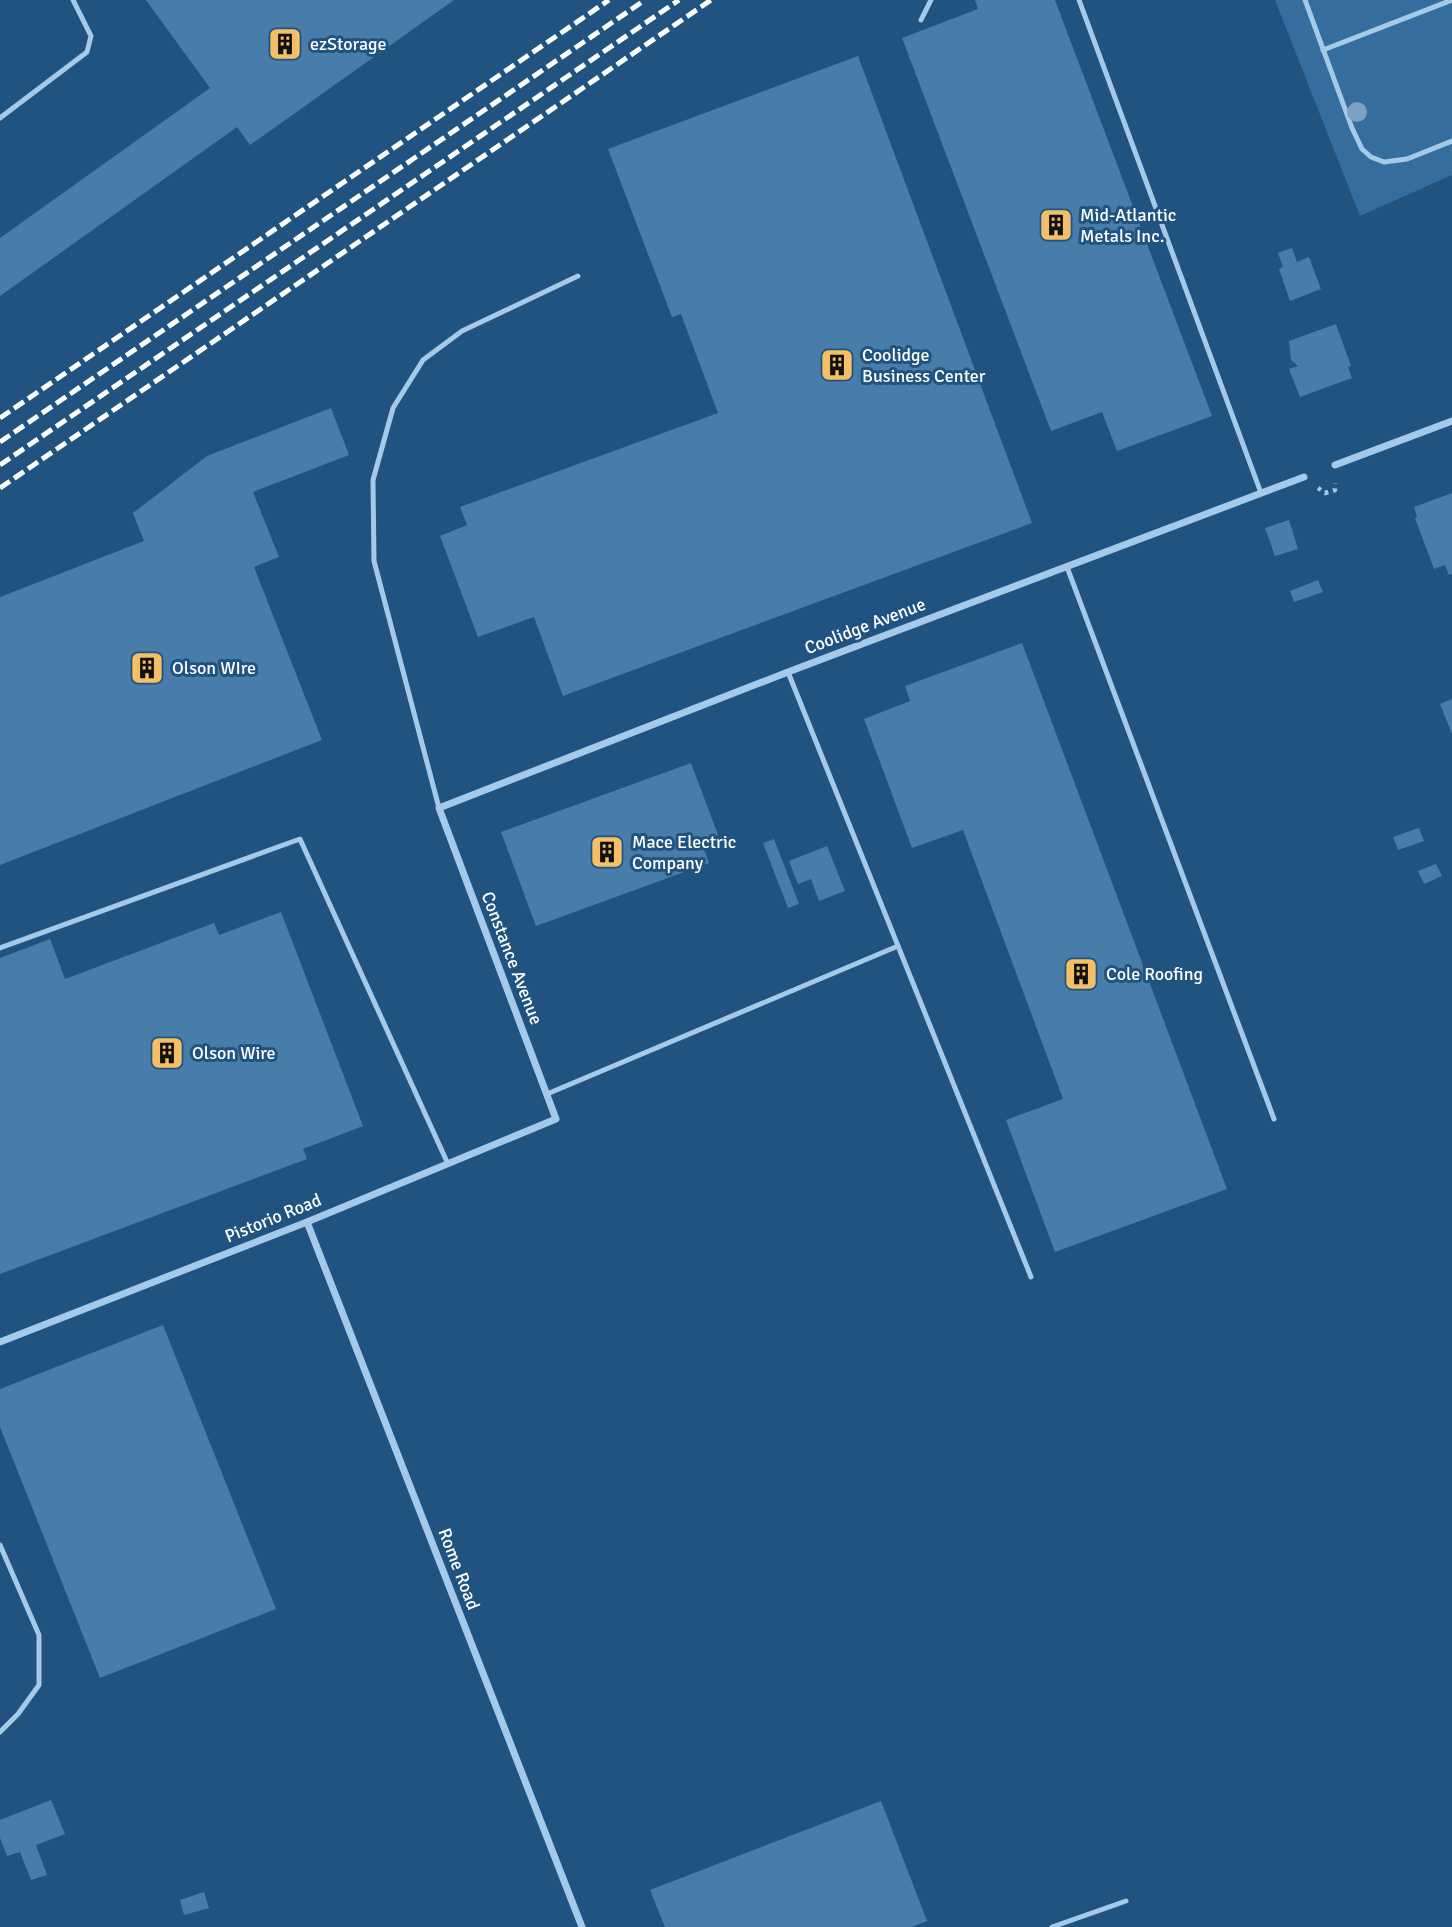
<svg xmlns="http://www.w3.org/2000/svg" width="1452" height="1927" font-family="Signika,sans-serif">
  <rect width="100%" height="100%" fill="#205380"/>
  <path fill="#346d9e" d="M1275,0H1452V175L1360,216Z"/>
  <g fill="#497da9">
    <path d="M146,0H454L250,145L237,127L0,296V238L210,88Z"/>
    <path d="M975,0H1055L1212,416L1117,451L1102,412L1051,431L902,38L978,9Z"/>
    <path d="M858,56L1032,523L563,696L534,617L478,637L440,536L467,525L460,507L718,413L681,314L672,317L608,149Z"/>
    <path d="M1292,248L1297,262L1309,257L1321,289L1290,301L1279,269L1283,267L1278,253Z"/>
    <path d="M1336,324L1351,366L1348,367L1352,378L1300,397L1289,369L1298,366L1291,360L1289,341Z"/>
    <path d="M331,408L349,455L253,492L279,557L254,567L322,740L0,865V597L144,541L133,513L207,456Z"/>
    <path d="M1452,493V574L1449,575L1445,565L1434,569L1415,518L1417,517L1414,507Z"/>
    <path d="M1289,520L1298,549L1275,556L1265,528Z"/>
    <path d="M1318,580L1323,592L1294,602L1290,591Z"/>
    <path d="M1022,643L1227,1189L1055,1252L1006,1120L1063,1099L963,830L912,848L864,719L910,701L905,686Z"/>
    <path d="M1452,699V734L1440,704Z"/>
    <path d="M691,763L718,835L701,841L709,863L536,926L501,832Z"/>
    <path d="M1419,828L1424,841L1398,850L1393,837Z"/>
    <path d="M774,839L799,904L788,908L763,843Z"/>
    <path d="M827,846L845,891L819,901L811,879L798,884L789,861Z"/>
    <path d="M1436,864L1442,876L1424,884L1418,871Z"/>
    <path d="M281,912L363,1126L303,1149L307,1159L0,1274V958L50,939L65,979L214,923L219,935Z"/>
    <path d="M163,1325L276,1609L100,1678L0,1427V1389Z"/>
    <path d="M51,1800L65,1834L36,1845L47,1875L31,1880L20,1852L7,1856L0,1838V1820Z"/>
    <path d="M881,1801L927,1921L911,1927H665L650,1890Z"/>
    <path d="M204,1892L209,1908L184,1915L180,1900Z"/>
  </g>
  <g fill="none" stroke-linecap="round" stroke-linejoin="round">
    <path stroke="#a5c9e8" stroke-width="4.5" stroke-dasharray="3.5 5" stroke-linecap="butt" d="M1318,488L1325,493L1335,490V483"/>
    <g stroke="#a5c9e8" stroke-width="5">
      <path d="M1079,0L1261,493"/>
      <path d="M1305,0L1352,128L1362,149L1371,157L1384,162L1407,159L1452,141"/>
      <path d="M921,20L931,0"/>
      <path d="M1323,50L1452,0"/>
      <path d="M0,118L87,52L91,36L73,0"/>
      <path d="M1067,567L1274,1119"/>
      <path d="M788,672L1031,1277"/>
      <path d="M439,808L374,561L373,480L393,408L423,360L462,331L578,276"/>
      <path d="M0,948L300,839L448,1164"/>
      <path d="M547,1094L898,946"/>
      <path d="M0,1545L39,1635V1685L18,1714L0,1732"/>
      <path d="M1052,1927L1126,1901"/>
    </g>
    <g stroke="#a5c9e8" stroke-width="7">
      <path d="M1335,465L1452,421"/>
      <path d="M307,1222L582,1927"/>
      <path d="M0,1342L307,1222L556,1119L439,808L788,672L1304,477"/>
    </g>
    <g stroke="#fff" stroke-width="5" stroke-dasharray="12 5" stroke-linecap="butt">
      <path d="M0,418L609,0"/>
      <path d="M0,442L645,0"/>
      <path d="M0,465L679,0"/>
      <path d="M0,488L711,0"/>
    </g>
  </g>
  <circle fill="#7da1c1" cx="1357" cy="112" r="10"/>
  <defs>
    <symbol id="building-square" viewBox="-11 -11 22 22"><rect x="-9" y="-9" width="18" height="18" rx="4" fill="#f5bf66" stroke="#205380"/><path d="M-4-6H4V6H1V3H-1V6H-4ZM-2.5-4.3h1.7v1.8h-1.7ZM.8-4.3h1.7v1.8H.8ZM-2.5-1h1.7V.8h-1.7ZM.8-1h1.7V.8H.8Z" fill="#111"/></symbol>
  </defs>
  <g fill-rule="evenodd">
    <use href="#building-square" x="266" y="25" width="38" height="38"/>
    <use href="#building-square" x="1037" y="206" width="38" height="38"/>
    <use href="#building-square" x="818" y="346" width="38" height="38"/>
    <use href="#building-square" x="128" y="649" width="38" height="38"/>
    <use href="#building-square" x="588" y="833" width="38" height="38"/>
    <use href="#building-square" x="1062" y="955" width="38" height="38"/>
    <use href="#building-square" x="148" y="1034" width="38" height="38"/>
  </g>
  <g text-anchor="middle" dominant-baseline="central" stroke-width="6" stroke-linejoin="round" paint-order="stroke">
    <g font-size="18" fill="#fff" stroke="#205380" text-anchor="start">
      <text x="310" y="44">ezStorage</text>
      <text x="1080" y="215">Mid-Atlantic<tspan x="1080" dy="21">Metals Inc.</tspan></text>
      <text x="862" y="355">Coolidge<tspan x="862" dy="21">Business Center</tspan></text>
      <text x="172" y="668">Olson WIre</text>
      <text x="632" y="842">Mace Electric<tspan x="632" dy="21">Company</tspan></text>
      <text x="1106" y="974">Cole Roofing</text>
      <text x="192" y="1053">Olson Wire</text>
    </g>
    <g font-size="18" fill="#fff" stroke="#205380">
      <text transform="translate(865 626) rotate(-21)">Coolidge Avenue</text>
      <text transform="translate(512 958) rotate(69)">Constance Avenue</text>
      <text transform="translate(273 1218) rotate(-22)">Pistorio Road</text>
      <text transform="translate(459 1569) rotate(69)">Rome Road</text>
    </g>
  </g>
</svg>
